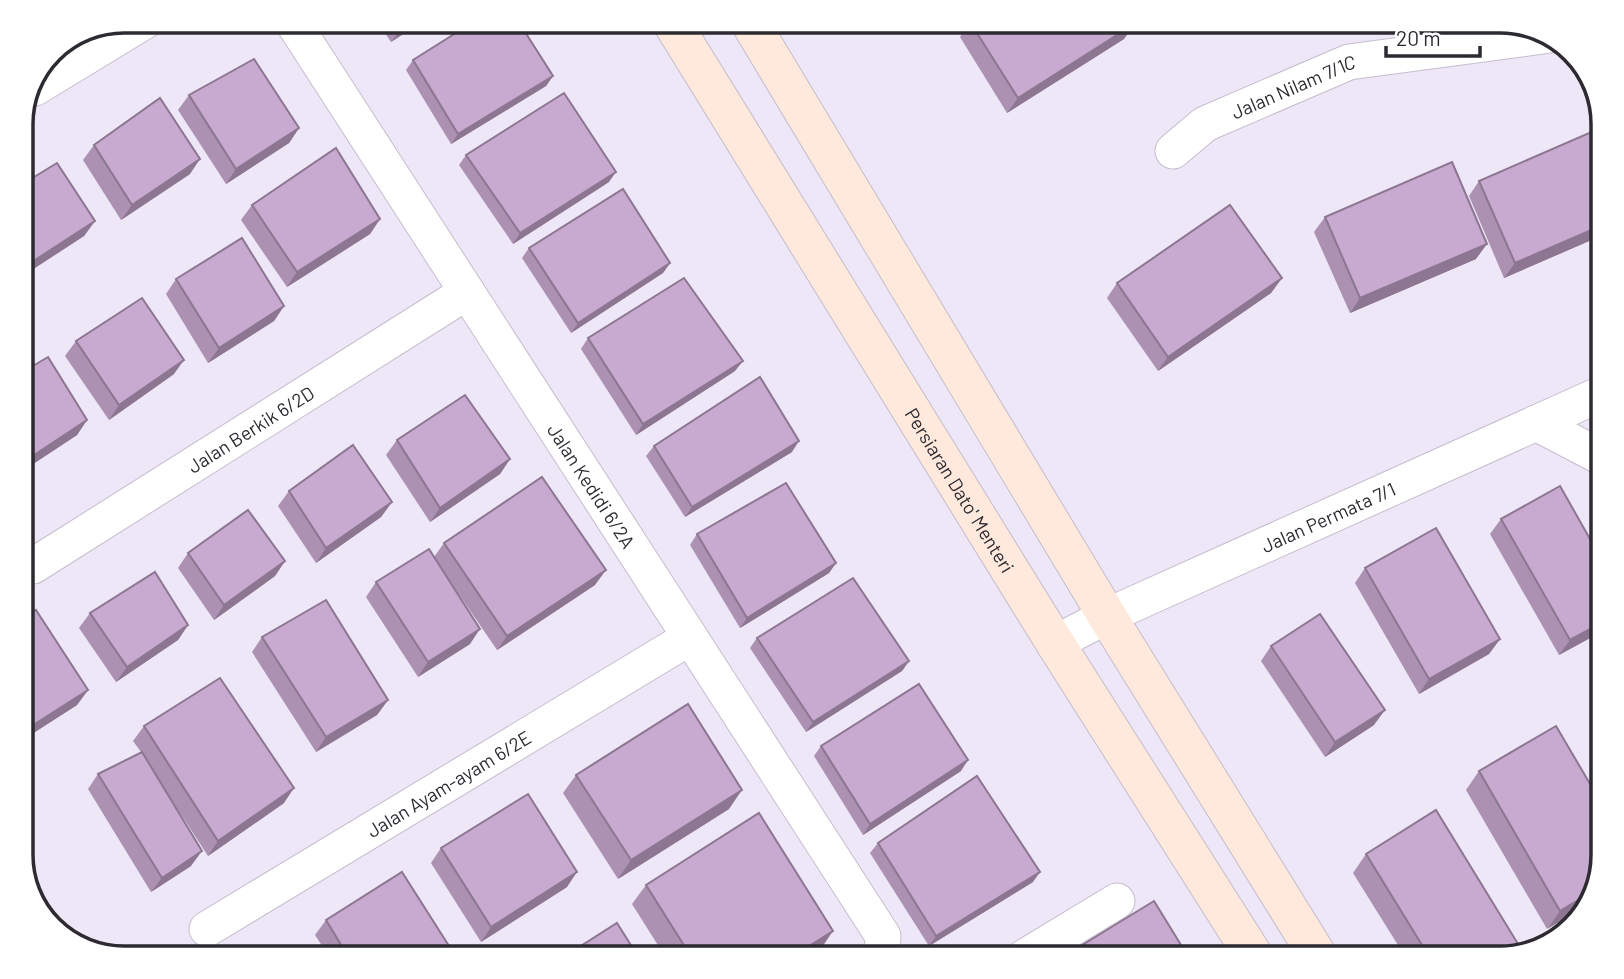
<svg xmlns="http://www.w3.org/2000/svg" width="1624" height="979" font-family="Barlow,sans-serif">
  <rect width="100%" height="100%" fill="#eee7f7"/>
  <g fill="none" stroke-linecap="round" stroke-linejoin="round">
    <defs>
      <g id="minor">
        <path id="s1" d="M292,21L883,936L882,954L879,958"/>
        <path d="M35,88L145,21"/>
        <path id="s2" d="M1173,151L1205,124L1349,62L1550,35"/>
        <path d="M1536,423L1603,458"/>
        <path id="s3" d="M33,566L467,292"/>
        <path id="s4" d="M1055,643L1107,616L1603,393"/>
        <path id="s5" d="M207,929L689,638"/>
        <path d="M1023,958L1117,901"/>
      </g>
      <g id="secondary">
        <path id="s6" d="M671,21L1055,643L1255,958"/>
        <path d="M749,21L1107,616L1319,958"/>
      </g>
    </defs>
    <use href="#minor" stroke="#c5bdcd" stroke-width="37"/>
    <use href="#secondary" stroke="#c5bdcd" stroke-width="40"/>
    <use href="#minor" stroke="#fff" stroke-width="35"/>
    <use href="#secondary" stroke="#fee9dc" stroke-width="38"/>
  </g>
  <g fill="#ac91b2">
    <path d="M377,21H423L391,42Z"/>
    <path d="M970,22L1134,24L1124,39L1007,113L960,37Z"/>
    <path d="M413,60L553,76L546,86L451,144L406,70Z"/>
    <path d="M189,95L299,128L289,143L226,184L178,110Z"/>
    <path d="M94,145L190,174L121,220L83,160Z"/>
    <path d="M466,155L609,182L513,244L459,165Z"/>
    <path d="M1479,181L1603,235L1504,278L1469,196Z"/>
    <path d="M21,185L95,221L84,236L21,277Z"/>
    <path d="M252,205L380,219L370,234L287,287L241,220Z"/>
    <path d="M1325,217L1476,259L1350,313L1314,232Z"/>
    <path d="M529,248L670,263L663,273L571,333L522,258Z"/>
    <path d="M1282,278L1271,293L1158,371L1107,298L1117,283Z"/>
    <path d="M176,279L284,306L274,321L208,363L166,294Z"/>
    <path d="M588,338L735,371L636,435L581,349Z"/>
    <path d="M76,341L174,374L109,420L65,356Z"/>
    <path d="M21,373L87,420L77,435L21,472Z"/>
    <path d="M397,440L510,459L500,474L430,522L386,455Z"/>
    <path d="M654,446L792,452L685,517L646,456Z"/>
    <path d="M289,491L392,502L381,517L316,563L278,506Z"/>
    <path d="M1501,519L1603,562V631L1559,655L1490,534Z"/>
    <path d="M697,534L836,563L829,573L740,628L690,545Z"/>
    <path d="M444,543L595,585L497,650L443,571L470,644L418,677L366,597L376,582L434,557Z"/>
    <path d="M188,553L285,561L275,576L214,620L178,568Z"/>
    <path d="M1365,568L1500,639L1489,654L1419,694L1355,583Z"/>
    <path d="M90,613L188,625L178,640L116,682L79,628Z"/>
    <path d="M21,620L88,690L77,705L21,741Z"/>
    <path d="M262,637L388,700L377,715L316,752L252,652Z"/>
    <path d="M757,638L909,661L902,671L806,732L750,648Z"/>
    <path d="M1271,646L1374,725L1325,757L1261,661Z"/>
    <path d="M144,726L284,803L208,856L158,779L191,866L151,892L88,789L98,774L141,752L133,741Z"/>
    <path d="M821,746L961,771L863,835L814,756Z"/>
    <path d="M1479,771L1603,855L1547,929L1466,790Z"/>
    <path d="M576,775L729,809L618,879L563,793Z"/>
    <path d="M878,843L1033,882L929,946L870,853Z"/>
    <path d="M441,848L567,887L481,942L431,863Z"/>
    <path d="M1366,854L1500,958H1406L1353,873Z"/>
    <path d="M646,885L820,950L807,958H666L632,904Z"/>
    <path d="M326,920L449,946L441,958H330L315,935Z"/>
  </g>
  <g fill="#8c7691">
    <path d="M414,21H423L391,42L399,32Z"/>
    <path d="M1134,24L1124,39L1007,113L1018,98Z"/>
    <path d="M553,76L546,86L451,144L458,134Z"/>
    <path d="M299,128L289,143L226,184L236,169Z"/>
    <path d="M200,159L190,174L121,220L132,205Z"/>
    <path d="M616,172L609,182L513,244L520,233Z"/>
    <path d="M380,219L370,234L287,287L297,272Z"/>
    <path d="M95,221L84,236L21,277L32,262Z"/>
    <path d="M1603,225V235L1504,278L1515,263Z"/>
    <path d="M1487,244L1476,259L1350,313L1360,298Z"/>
    <path d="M670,263L663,273L571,333L578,323Z"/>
    <path d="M1282,278L1271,293L1158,371L1168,357Z"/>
    <path d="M284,306L274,321L208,363L219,348Z"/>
    <path d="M184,360L174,374L109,420L119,405Z"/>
    <path d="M743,361L735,371L636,435L643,424Z"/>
    <path d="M87,420L77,435L21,472V470L28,459Z"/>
    <path d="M799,441L792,452L685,517L692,507Z"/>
    <path d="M510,459L500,474L430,522L440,508Z"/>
    <path d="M392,502L381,517L316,563L326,548Z"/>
    <path d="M285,561L275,576L214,620L224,605Z"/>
    <path d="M836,563L829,573L740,628L747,618Z"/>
    <path d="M606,570L595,585L497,650L507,636Z"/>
    <path d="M1603,622V631L1559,655L1570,640Z"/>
    <path d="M188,625L178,640L116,682L127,667Z"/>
    <path d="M480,629L470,644L418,677L428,662Z"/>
    <path d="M1500,639L1489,654L1419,694L1429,679Z"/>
    <path d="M909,661L902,671L806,732L813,722Z"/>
    <path d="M88,690L77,705L21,741V738L27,729Z"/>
    <path d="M388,700L377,715L316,752L326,737Z"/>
    <path d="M1385,710L1374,725L1325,757L1335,742Z"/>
    <path d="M968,760L961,771L863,835L870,824Z"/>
    <path d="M294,788L284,803L208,856L218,841Z"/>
    <path d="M742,790L729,809L618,879L631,860Z"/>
    <path d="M202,851L191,866L151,892L162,878Z"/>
    <path d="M577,872L567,887L481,942L491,927Z"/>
    <path d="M1040,872L1033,882L929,946L936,936Z"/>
    <path d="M1593,891L1589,905L1547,929L1560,911Z"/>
    <path d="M833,931L820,950L807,958H790Z"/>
    <path d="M449,946L441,958H431Z"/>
  </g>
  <g fill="#c8a9cf" stroke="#8c7691" stroke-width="2">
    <path d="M392,21H414L399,32Z"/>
    <path d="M475,21H518L553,76L458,134L413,60Z"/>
    <path d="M972,21H1132L1134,24L1018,98L970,22Z"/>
    <path d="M254,59L299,128L236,169L189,95Z"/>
    <path d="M564,93L616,172L520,233L466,155Z"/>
    <path d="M160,98L200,159L132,205L94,145Z"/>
    <path d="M1603,127V225L1515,263L1479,181Z"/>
    <path d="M336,148L380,219L297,272L252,205Z"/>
    <path d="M1452,162L1487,244L1360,298L1325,217Z"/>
    <path d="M57,163L95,221L32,262L21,247V185Z"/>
    <path d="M623,189L670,263L578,323L529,248Z"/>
    <path d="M1230,205L1282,278L1168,357L1117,283Z"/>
    <path d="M242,238L284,306L219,348L176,279Z"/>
    <path d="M684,278L743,361L643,424L588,338Z"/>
    <path d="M142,298L184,360L119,405L76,341Z"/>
    <path d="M48,357L87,420L28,459L21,448V373Z"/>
    <path d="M760,377L799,441L692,507L654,446Z"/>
    <path d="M465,395L510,459L440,508L397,440Z"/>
    <path d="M353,445L392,502L326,548L289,491Z"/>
    <path d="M542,477L606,570L507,636L444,543Z"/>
    <path d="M786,483L836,563L747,618L697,534Z"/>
    <path d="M1560,486L1603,562V622L1570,640L1501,519Z"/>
    <path d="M248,510L285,561L224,605L188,553Z"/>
    <path d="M1436,528L1500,639L1429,679L1365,568Z"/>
    <path d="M429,549L480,629L428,662L376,582Z"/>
    <path d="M155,572L188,625L127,667L90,613Z"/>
    <path d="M853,578L909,661L813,722L757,638Z"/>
    <path d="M326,600L388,700L326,737L262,637Z"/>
    <path d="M36,610L88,690L27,729L21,720V620Z"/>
    <path d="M1320,614L1385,710L1335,742L1271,646Z"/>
    <path d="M220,678L294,788L218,841L144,726Z"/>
    <path d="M919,684L968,760L870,824L821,746Z"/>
    <path d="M688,704L742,790L631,860L576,775Z"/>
    <path d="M1556,726L1603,806V855L1593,891L1560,911L1479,771Z"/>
    <path d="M142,752L202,851L162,878L98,774Z"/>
    <path d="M977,776L1040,872L936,936L878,843Z"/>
    <path d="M528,794L577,872L491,927L441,848Z"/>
    <path d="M1436,810L1523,952L1500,958H1430L1366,854Z"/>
    <path d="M759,813L833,931L790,958H692L646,885Z"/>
    <path d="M402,872L449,946L431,958H349L326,920Z"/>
    <path d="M1154,901L1189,958H1061Z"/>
    <path d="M617,923L639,958H562Z"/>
  </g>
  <g text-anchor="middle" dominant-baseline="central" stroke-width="6" stroke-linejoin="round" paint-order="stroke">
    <g font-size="19" fill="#2d2b31" stroke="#fff">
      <text stroke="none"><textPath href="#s2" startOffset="138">Jalan Nilam 7/1C</textPath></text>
      <text stroke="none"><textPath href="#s3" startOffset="257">Jalan Berkik 6/2D</textPath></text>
      <text stroke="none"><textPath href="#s1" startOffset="553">Jalan Kedidi 6/2A</textPath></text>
      <text stroke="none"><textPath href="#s6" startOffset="551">Persiaran Dato' Menteri</textPath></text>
      <text stroke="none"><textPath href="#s4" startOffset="301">Jalan Permata 7/1</textPath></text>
      <text stroke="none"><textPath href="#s5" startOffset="282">Jalan Ayam-ayam 6/2E</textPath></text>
    </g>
  </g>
  <path d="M0 0H1624V979H0ZM124 33H1500A91 91 0 0 1 1591 124V855A91 91 0 0 1 1500 946H124A91 91 0 0 1 33 855V124A91 91 0 0 1 124 33Z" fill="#fff" fill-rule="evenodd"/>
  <path fill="none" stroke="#2d2b31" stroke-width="3.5" d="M124 33H1500A91 91 0 0 1 1591 124V855A91 91 0 0 1 1500 946H124A91 91 0 0 1 33 855V124A91 91 0 0 1 124 33Z"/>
  <path d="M1386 46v10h94v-10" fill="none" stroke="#2d2b31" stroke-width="3.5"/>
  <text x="1396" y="46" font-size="21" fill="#2d2b31" stroke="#ffffff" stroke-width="5" paint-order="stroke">20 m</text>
</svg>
